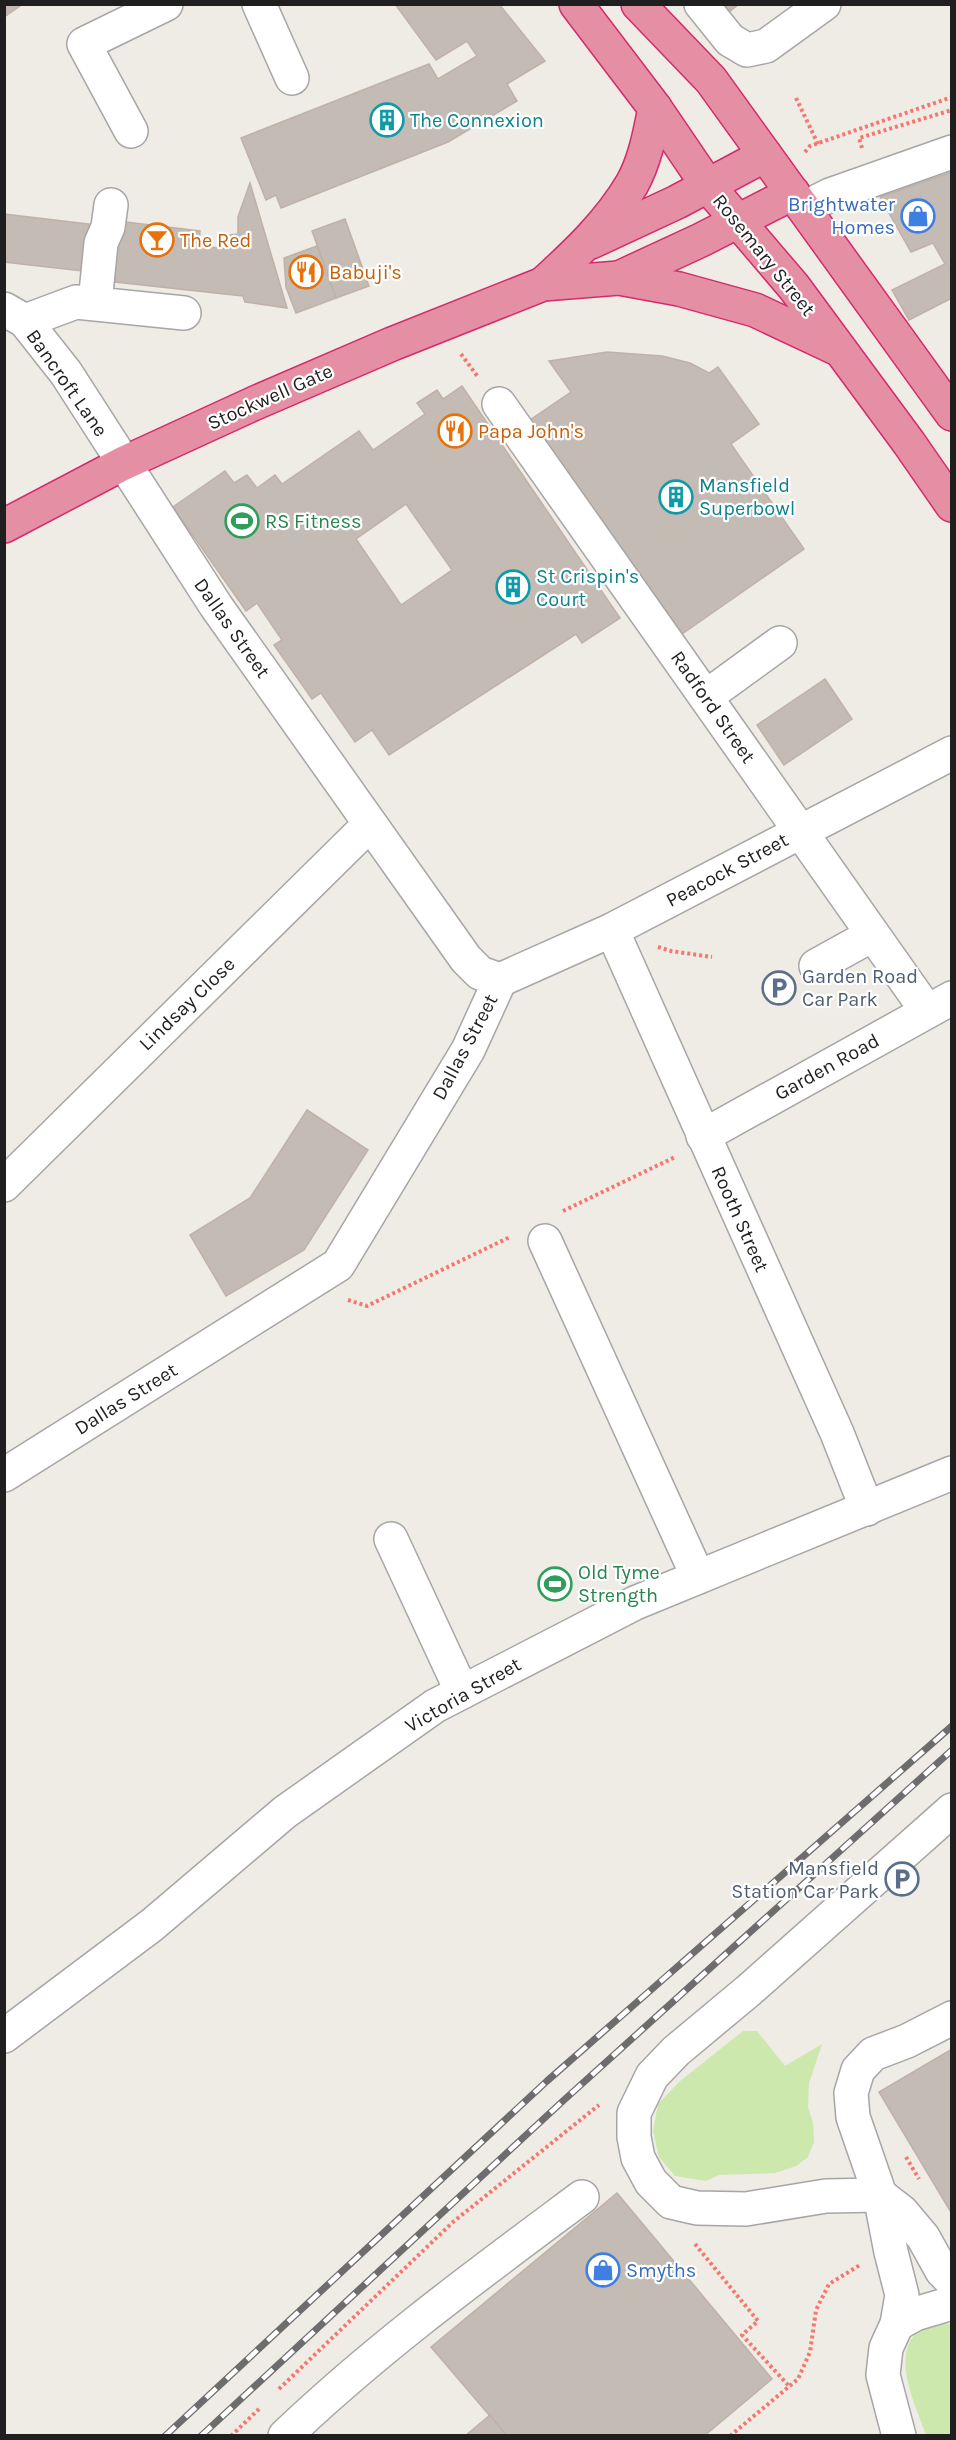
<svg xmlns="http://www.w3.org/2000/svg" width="956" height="2440" font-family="Karla,sans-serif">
  <rect width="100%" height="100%" fill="#efebe5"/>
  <g fill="#cce8ad">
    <path d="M743,2031H757L785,2066L822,2044L809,2083L808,2107L813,2123L814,2142L808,2157L796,2166L775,2173L719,2175L706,2181L675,2176L659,2157L653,2131L658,2104L679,2082Z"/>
    <path d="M946,2323L951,2325V2435H926C916,2405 887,2350 923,2328C929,2325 939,2324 946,2323Z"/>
  </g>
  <g fill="#c4bbb4" stroke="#c0b1a8" stroke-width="1.5" fill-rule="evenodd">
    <path d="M4,4H18L20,6L4,17Z"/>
    <path d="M395,4H499L545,61L507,84L517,101L448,142L281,208L276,195L266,200L241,138L429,64L438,79L477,56L467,41L436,60Z"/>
    <path d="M715,4H739L724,16Z"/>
    <path d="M952,172V298L909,320L892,290L945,264L933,243L911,252L880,197Z"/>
    <path d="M250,183L287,308L245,302L243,296L106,281L118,221L200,231L199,246L229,249L230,235L238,234V217Z"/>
    <path d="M4,214L96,225L91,272L4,262Z"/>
    <path d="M345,219L369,286L336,298L312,231Z"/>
    <path d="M317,246L336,298L296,313L286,287L284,258Z"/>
    <path d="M607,352L662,356L690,363L709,373L718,367L759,424L731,444L804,549L682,634L530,420L571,392L549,361Z"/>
    <path d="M462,386L620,618L582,643L576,634L389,755L372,730L355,742L321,693L312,699L274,645L282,640L257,603L246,611L173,507L225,471L234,483L247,475L257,488L275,475L282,484L359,431L373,450L425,414L417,403L437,390L443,399ZM406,504L452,570L401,605L356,539Z"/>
    <path d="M825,679L852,719L784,765L757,725Z"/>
    <path d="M307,1110L368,1150L304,1250L226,1296L190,1235L250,1198Z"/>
    <path d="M952,2049V2214L879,2092Z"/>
    <path d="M617,2193L772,2379L704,2436H507L431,2347Z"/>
    <path d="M490,2415L507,2436H465Z"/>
  </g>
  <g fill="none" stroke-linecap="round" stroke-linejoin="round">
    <defs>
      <g id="minor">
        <path d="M259,4L292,78"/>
        <path d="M701,4L730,40L747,50L766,46L824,4"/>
        <path d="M131,131L84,44L166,4"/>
        <path d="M804,208L830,195L952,152"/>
        <path d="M95,303L101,243L108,227L111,205"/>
        <path d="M4,309L25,321L66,373L216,606L466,959L480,973L500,980L468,1050L338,1265L4,1475"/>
        <path d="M25,321L76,302L184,313"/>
        <path d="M499,404L927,1011"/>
        <path d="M707,696L780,643"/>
        <path d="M612,930L837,1433L867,1509"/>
        <path d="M816,966L872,935"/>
        <path d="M500,980L612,930L952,753"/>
        <path d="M703,1136L952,998"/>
        <path d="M4,1185L370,824"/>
        <path d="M545,1241L698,1577"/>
        <path d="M391,1539L462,1692"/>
        <path d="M952,1810L748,1991L676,2051L652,2076L634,2113V2137L638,2158L651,2182L671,2202L697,2208L746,2209L826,2196L880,2195L902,2212L923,2237L942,2271L952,2281"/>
        <path d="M4,2036L152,1925L285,1812L435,1706L635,1603L952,1473"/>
        <path d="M897,2324L902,2295L891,2252L880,2195L853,2117L851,2093L858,2070L873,2054L907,2041L952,2018"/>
        <path d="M285,2436C377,2348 480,2273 582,2197"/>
        <path d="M899,2436L883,2375L886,2348L897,2324L915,2314L952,2303"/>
      </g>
      <g id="highway">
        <path d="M576,4L655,108L708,186L794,287L909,443L952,505"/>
        <path d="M638,4L711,80L952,414"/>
        <path d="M591,242L677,202L765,155"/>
        <path d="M619,278L701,240L793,193"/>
        <path d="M543,284C576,254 609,223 632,184C645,161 650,133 655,108"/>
        <path d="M4,526L122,464L255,403L392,344L543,284L619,278L679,289L755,310L838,349"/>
      </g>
    </defs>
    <use href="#minor" stroke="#a6a6a6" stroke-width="36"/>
    <use href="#highway" stroke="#d52a6d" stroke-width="36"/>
    <g stroke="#f57770" stroke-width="4" stroke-dasharray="3 3" stroke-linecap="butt">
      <path d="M796,98L818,144"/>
      <path d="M862,148L859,138L952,110"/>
      <path d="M805,152L810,146L952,97"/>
      <path d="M461,354L478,377"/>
      <path d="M658,947L671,951L712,957"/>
      <path d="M563,1211L675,1157"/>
      <path d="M348,1300L367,1306L510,1237"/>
      <path d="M906,2157L919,2179"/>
      <path d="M695,2244L758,2321L742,2335L789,2386"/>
      <path d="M279,2389L453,2222L599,2105"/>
      <path d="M231,2436L259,2409"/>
      <path d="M730,2436L798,2379L810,2352L816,2310L829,2284L860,2265"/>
    </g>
    <use href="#minor" stroke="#fff" stroke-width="33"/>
    <use href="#highway" stroke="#e48fa3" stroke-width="33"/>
    <defs>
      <g id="rail">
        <path d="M165,2436L547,2081L952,1726"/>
        <path d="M201,2436L564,2100L952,1750"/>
      </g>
    </defs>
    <use href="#rail" stroke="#6d6d6d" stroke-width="7"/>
    <use href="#rail" stroke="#fff" stroke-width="4.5" stroke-dasharray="14" stroke-linecap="butt"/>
  </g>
  <defs>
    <symbol id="building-ring" viewBox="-11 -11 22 22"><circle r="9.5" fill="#fff" stroke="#0f9aa8" stroke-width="1.5"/><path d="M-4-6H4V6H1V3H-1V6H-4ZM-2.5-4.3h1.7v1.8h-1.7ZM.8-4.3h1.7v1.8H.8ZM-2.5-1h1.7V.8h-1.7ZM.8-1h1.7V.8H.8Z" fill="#0f9aa8"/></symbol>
    <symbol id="shop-ring" viewBox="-11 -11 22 22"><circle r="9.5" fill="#fff" stroke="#3f7fe0" stroke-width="1.5"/><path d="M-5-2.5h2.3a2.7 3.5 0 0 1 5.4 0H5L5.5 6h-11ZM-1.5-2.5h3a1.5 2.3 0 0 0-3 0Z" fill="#3f7fe0"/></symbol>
    <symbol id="bar-ring" viewBox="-11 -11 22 22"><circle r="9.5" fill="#fff" stroke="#e8710a" stroke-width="1.5"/><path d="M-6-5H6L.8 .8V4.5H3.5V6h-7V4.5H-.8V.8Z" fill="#e8710a"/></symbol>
    <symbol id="restaurant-ring" viewBox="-11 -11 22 22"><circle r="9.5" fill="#fff" stroke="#e8710a" stroke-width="1.5"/><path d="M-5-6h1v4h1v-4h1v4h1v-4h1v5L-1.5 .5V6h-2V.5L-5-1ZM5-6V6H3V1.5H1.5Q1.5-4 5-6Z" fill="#e8710a"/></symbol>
    <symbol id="stadium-ring" viewBox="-11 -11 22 22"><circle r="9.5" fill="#fff" stroke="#2e9e5b" stroke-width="1.5"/><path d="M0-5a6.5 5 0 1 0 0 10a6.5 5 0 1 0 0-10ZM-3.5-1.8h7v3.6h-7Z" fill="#2e9e5b"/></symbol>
    <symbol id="parking-ring" viewBox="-11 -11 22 22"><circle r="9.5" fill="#fff" stroke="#5c6f8a" stroke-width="1.5"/><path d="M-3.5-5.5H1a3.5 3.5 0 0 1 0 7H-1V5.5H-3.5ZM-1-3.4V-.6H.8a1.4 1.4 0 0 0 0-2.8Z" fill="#5c6f8a"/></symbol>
  </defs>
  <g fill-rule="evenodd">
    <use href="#building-ring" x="368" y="101" width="38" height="38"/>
    <use href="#shop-ring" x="899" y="197" width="38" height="38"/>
    <use href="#bar-ring" x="138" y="221" width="38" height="38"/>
    <use href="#restaurant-ring" x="287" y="253" width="38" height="38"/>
    <use href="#restaurant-ring" x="436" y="412" width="38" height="38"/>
    <use href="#building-ring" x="657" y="478" width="38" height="38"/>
    <use href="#stadium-ring" x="223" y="502" width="38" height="38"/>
    <use href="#building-ring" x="494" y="568" width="38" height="38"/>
    <use href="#parking-ring" x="760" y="969" width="38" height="38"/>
    <use href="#stadium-ring" x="536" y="1565" width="38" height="38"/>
    <use href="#parking-ring" x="883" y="1860" width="38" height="38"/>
    <use href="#shop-ring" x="584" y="2251" width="38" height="38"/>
  </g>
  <g text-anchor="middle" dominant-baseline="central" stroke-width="4.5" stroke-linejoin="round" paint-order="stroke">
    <g font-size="20" fill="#0d838f" stroke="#fff" text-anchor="start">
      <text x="410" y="120">The Connexion</text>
      <text x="699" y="485">Mansfield<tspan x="699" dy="23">Superbowl</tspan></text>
      <text x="536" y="576">St Crispin's<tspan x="536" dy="23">Court</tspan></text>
    </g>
    <g font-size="20" fill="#366cbe" stroke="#fff" text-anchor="end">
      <text x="895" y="204">Brightwater<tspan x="895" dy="23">Homes</tspan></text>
      <text x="626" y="2270" text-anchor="start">Smyths</text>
    </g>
    <g font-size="20" fill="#c56008" stroke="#fff" text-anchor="start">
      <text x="180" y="240">The Red</text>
      <text x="329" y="272">Babuji's</text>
      <text x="478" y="431">Papa John's</text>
    </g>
    <g font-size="20" fill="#1f1f1f" stroke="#fff">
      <text transform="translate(764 255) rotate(51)">Rosemary Street</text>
      <text transform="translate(67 383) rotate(55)">Bancroft Lane</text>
      <text transform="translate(270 397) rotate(-24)">Stockwell Gate</text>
      <text transform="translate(232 628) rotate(55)">Dallas Street</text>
      <text transform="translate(713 707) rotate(55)">Radford Street</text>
      <text transform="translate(727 870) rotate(-28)">Peacock Street</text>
      <text transform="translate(187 1004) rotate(-44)">Lindsay Close</text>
      <text transform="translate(465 1047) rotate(-62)">Dallas Street</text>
      <text transform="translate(827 1067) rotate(-29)">Garden Road</text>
      <text transform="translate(740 1219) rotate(66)">Rooth Street</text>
      <text transform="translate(126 1399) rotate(-32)">Dallas Street</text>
      <text transform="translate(463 1695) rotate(-30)">Victoria Street</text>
    </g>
    <g font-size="20" fill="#27864d" stroke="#fff" text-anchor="start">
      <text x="265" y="521">RS Fitness</text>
      <text x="578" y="1572">Old Tyme<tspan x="578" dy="23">Strength</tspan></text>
    </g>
    <g font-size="20" fill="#4e5e75" stroke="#fff" text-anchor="start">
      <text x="802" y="976">Garden Road<tspan x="802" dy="23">Car Park</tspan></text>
      <text x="879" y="1868" text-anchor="end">Mansfield<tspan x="879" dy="23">Station Car Park</tspan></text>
    </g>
  </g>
  <rect width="956" height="2440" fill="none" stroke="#1f1f1f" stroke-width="12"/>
</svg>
